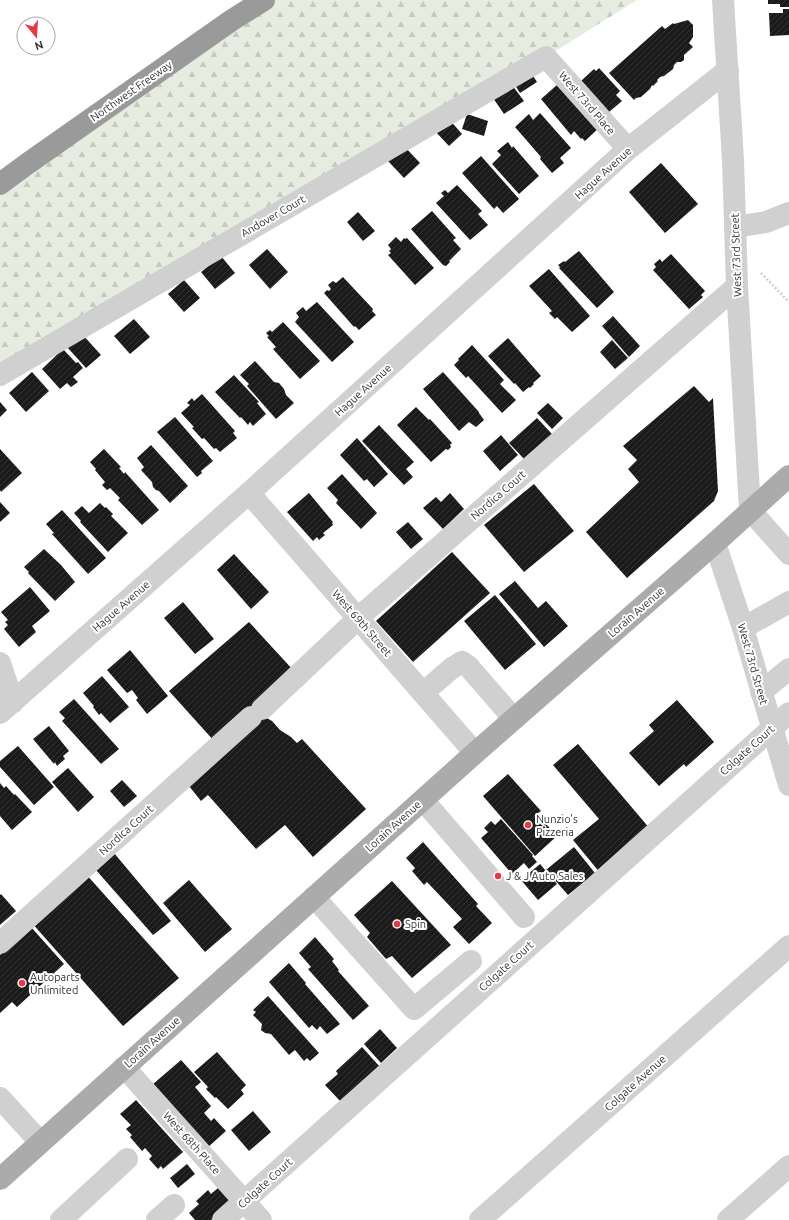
<svg xmlns="http://www.w3.org/2000/svg" width="789" height="1220" font-family="Ubuntu,sans-serif">
  <defs>
    <pattern id="forest-firs" width="22" height="20" patternUnits="userSpaceOnUse"><rect width="22" height="20" fill="#e6ecdf"/><path d="M5 1l3.5 6h-7zM16 11l3.5 6h-7z" fill="#c6cbc0"/></pattern>
    <pattern id="building-hatch" width="6" height="6" patternUnits="userSpaceOnUse"><rect width="6" height="6" fill="#1a1a1a"/><path d="M-1 1l2-2M0 6l6-6M5 7l2-2" fill="none" stroke="#333"/></pattern>
  </defs>
  <rect width="100%" height="100%" fill="#fff"/>
  <path fill="url(#forest-firs)" d="M264,0H637L546,57L0,375V184Z"/>
  <g fill="url(#building-hatch)">
    <path d="M768,0H789V7H780V4H768Z"/>
    <path d="M783,9H789V35L770,36L769,13H783Z"/>
    <path d="M688,20L693,25V37L689,43L693,47L684,55V60L681,62H677L674,65L673,69L664,76L660,77L657,80L658,81L653,86L652,85L650,89L641,97L636,98L634,100L609,73L662,26L665,29L673,23L674,24Z"/>
    <path d="M599,68L620,91L616,95L622,101L609,112L581,81L594,69L596,71Z"/>
    <path d="M530,71L537,82L520,93L513,82Z"/>
    <path d="M558,84L600,127L585,141L582,138L581,139L574,131L571,135L541,99Z"/>
    <path d="M512,85L524,101L504,114L493,98Z"/>
    <path d="M540,113L571,148L560,158L564,163L552,173L540,159L541,157L515,127L529,114L533,120Z"/>
    <path d="M467,114L488,121L484,136L462,129Z"/>
    <path d="M448,118L462,134L449,146L434,130Z"/>
    <path d="M508,142L512,148L513,146L539,176L519,194L492,164L501,155L497,151Z"/>
    <path d="M404,146L420,163L404,178L388,161Z"/>
    <path d="M481,156L519,199L503,213L497,206L494,209L462,173Z"/>
    <path d="M661,163L698,204L665,233L629,192Z"/>
    <path d="M457,185L482,211L478,214L488,225L470,240L436,203L444,196L441,193L445,190L448,193Z"/>
    <path d="M432,211L456,238L453,240L461,249L449,261L450,262L446,266L443,265L411,229Z"/>
    <path d="M358,212L375,231L363,241L347,222Z"/>
    <path d="M396,237L401,242L404,238L405,239L407,238L434,268L415,285L388,255L391,253L389,251L391,249L388,245Z"/>
    <path d="M267,249L288,272L270,289L249,265Z"/>
    <path d="M579,251L614,292L597,308L559,268L560,267L558,265L564,261L565,262Z"/>
    <path d="M671,254L705,291L701,295L703,297L689,309L653,270L656,267L654,264L660,259L662,262Z"/>
    <path d="M221,256L235,273L215,289L201,272Z"/>
    <path d="M549,269L590,316L572,332L557,317L555,319L549,313L552,311L529,286Z"/>
    <path d="M343,277L373,309L372,311L376,315L359,330L355,326L354,327L324,293L327,290L329,291L331,289L328,285L333,281L336,283Z"/>
    <path d="M184,280L200,298L184,312L168,294Z"/>
    <path d="M317,302L354,342L332,362L295,322L299,317L296,313L303,307L306,311Z"/>
    <path d="M613,316L640,346L629,357L602,326Z"/>
    <path d="M134,319L150,337L130,354L114,336Z"/>
    <path d="M283,322L320,361L300,379L273,349L276,347L267,337L269,336L266,333L270,330L272,332Z"/>
    <path d="M82,334L101,355L86,368L67,347Z"/>
    <path d="M508,338L541,376L533,383L534,384L530,388L529,387L523,392L515,383L514,384L488,356Z"/>
    <path d="M612,340L628,358L615,369L600,352Z"/>
    <path d="M472,345L504,380L500,384L516,400L502,413L468,376L466,378L454,365L459,360L458,359Z"/>
    <path d="M63,349L76,363L78,362L83,368L73,377L78,382L71,387L67,383L60,389L42,369Z"/>
    <path d="M255,361L274,382L279,383L284,389L286,395L294,403L276,419L247,386L249,384L240,375Z"/>
    <path d="M32,372L49,391L26,412L9,393Z"/>
    <path d="M443,372L479,412V413L484,420L476,427L469,422L459,431L423,389Z"/>
    <path d="M234,375L259,402L257,403L266,414L253,426L250,422L248,425L241,417L240,418L215,392Z"/>
    <path d="M694,386L709,402L713,398L718,491L714,501L627,578L586,532L639,482L628,469L637,460L623,446Z"/>
    <path d="M202,394L235,431L233,433L237,438L220,452L216,448L214,449L204,438L202,439L192,428L194,427L181,413L190,405L187,403L192,398L194,401Z"/>
    <path d="M0,402L7,410L0,417Z"/>
    <path d="M548,403L563,418L552,429L537,413Z"/>
    <path d="M416,407L429,420L430,419L452,443L450,445L451,447L448,450L446,449L431,462L397,425Z"/>
    <path d="M175,417L213,461L201,471L202,473L197,477L157,432Z"/>
    <path d="M537,418L552,434L525,460L509,443Z"/>
    <path d="M379,425L414,462L406,469L413,477L404,485L362,441Z"/>
    <path d="M501,435L518,455L500,471L483,451Z"/>
    <path d="M357,438L388,474L374,487L367,479L364,481L340,455Z"/>
    <path d="M151,445L188,486L170,503L159,491L156,490L153,487L152,482L141,470L144,467L137,458Z"/>
    <path d="M0,449L22,473L1,492L0,490Z"/>
    <path d="M104,449L121,467L119,468L124,474L125,472L159,510L142,525L118,500L120,498L110,488L107,490L102,485L105,482L95,470L96,469L90,462Z"/>
    <path d="M342,474L377,513L361,529L336,503L338,500L327,488Z"/>
    <path d="M534,484L574,531L524,572L484,525Z"/>
    <path d="M309,493L333,522L332,523L333,525L323,533L325,535L319,540L317,537L313,541L287,512Z"/>
    <path d="M450,493L464,509L443,529L423,508L436,497L441,502Z"/>
    <path d="M0,502L10,513L0,522Z"/>
    <path d="M100,503L105,508L106,507L113,514L111,516L128,533L108,552L80,522L81,521L74,513L82,506L89,513Z"/>
    <path d="M62,510L106,558L88,574L52,534L54,533L46,524Z"/>
    <path d="M408,522L423,539L411,549L396,532Z"/>
    <path d="M44,549L61,565L75,582L55,601L28,573L29,572L24,567Z"/>
    <path d="M452,552L490,593L413,662L376,621Z"/>
    <path d="M234,554L269,592L251,609L217,570Z"/>
    <path d="M515,581L538,608L546,601L568,626L544,647L499,594Z"/>
    <path d="M30,587L50,611L32,626L36,632L19,647L4,629L8,625L5,622L8,620L1,612Z"/>
    <path d="M495,595L536,644L505,670L464,621Z"/>
    <path d="M183,602L214,639L195,654L164,618Z"/>
    <path d="M249,622L294,671L265,717L272,721L280,730L291,737L297,743L302,739L366,809L313,857L285,825L256,849L208,795L201,801L189,786L215,742L169,691Z"/>
    <path d="M130,650L168,696L147,714L136,700L138,698L132,690L127,693L107,670Z"/>
    <path d="M102,676L129,707L110,723L101,713L99,715L93,707L94,706L83,693Z"/>
    <path d="M74,699L119,749L101,764L62,721L65,718L59,712Z"/>
    <path d="M677,700L714,742L686,767L684,764L659,786L629,753L654,731L649,725Z"/>
    <path d="M49,726L69,751L63,756L65,759L57,766L55,762L54,764L33,739Z"/>
    <path d="M578,744L651,830L601,874L573,840L599,819L553,765Z"/>
    <path d="M18,746L54,787L34,805L0,767V761Z"/>
    <path d="M68,768L94,797L78,812L52,782Z"/>
    <path d="M508,774L541,811L537,814L557,836L535,856L483,796Z"/>
    <path d="M122,780L137,796L124,807L110,791Z"/>
    <path d="M0,783L4,788L6,786L14,795L15,794L32,812L12,830L0,816Z"/>
    <path d="M501,819L533,855L532,856L537,862L529,869L524,863L512,874L481,838L488,832L484,828L491,821L495,825Z"/>
    <path d="M423,842L478,904L476,906L492,923L469,944L453,927L462,919L427,882L424,885L412,871L415,868L406,858Z"/>
    <path d="M574,847L595,873L568,895L546,870Z"/>
    <path d="M114,853L171,921L153,935L96,870Z"/>
    <path d="M540,864L557,884L538,900L521,880Z"/>
    <path d="M85,873L179,978L123,1026L31,922Z"/>
    <path d="M189,880L232,929L205,952L163,903Z"/>
    <path d="M392,881L451,945L412,978L392,956L386,959L367,937L370,933L354,915Z"/>
    <path d="M1,894L16,911L0,925V895Z"/>
    <path d="M31,927L64,964L17,1007L12,1002L0,1013V955Z"/>
    <path d="M315,937L334,959L332,961L339,970L338,971L369,1006L353,1020L308,969L311,967L299,953Z"/>
    <path d="M289,963L306,983L305,984L340,1024L327,1034L320,1026L317,1030L312,1025L309,1028L269,982Z"/>
    <path d="M268,996L319,1053L310,1061L307,1058L304,1061L295,1050L289,1055L271,1034L265,1033L261,1030L262,1024L253,1015L256,1012L253,1010Z"/>
    <path d="M380,1029L397,1048L381,1063L364,1044Z"/>
    <path d="M362,1047L380,1067L341,1102L325,1085L338,1074L336,1071Z"/>
    <path d="M217,1052L246,1085L241,1090L244,1094L228,1109L216,1097L215,1098L206,1089L208,1087L194,1072Z"/>
    <path d="M181,1060L201,1082L195,1087L211,1106L204,1113L211,1121L214,1118L226,1131L207,1148L152,1085Z"/>
    <path d="M136,1100L183,1152L163,1169L161,1166L158,1169L149,1159L152,1156L145,1148L142,1151L130,1137L132,1135L126,1129L131,1125L120,1114Z"/>
    <path d="M253,1111L271,1132L249,1151L231,1130Z"/>
    <path d="M187,1164L195,1174L178,1188L170,1178Z"/>
    <path d="M218,1188L231,1202L211,1220H195L189,1213L199,1204L196,1201L208,1190L211,1194Z"/>
  </g>
  <g fill="none" stroke-linecap="round" stroke-linejoin="round">
    <path stroke="#cdcdcd" stroke-width="2.5" stroke-dasharray="2 2" stroke-linecap="butt" d="M761,273L789,302"/>
    <g stroke="#d0d0d0" stroke-width="22">
      <path d="M723,0L733,160L737,286L750,510L789,554"/>
      <path d="M735,227L766,222L789,213"/>
      <path d="M0,375L546,57L628,149"/>
      <path d="M249,493L475,753"/>
      <path d="M715,543L743,628L789,785"/>
      <path d="M743,628L789,602"/>
      <path d="M0,663L13,702"/>
      <path d="M761,692L789,669"/>
      <path d="M423,693L452,668L462,662L468,666L514,719"/>
      <path d="M262,709L366,611L737,286"/>
      <path d="M0,713L249,493L628,149L728,70"/>
      <path d="M423,800L524,917"/>
      <path d="M314,897L414,1009L471,961"/>
      <path d="M0,943L251,717"/>
      <path d="M124,1067L261,1220"/>
      <path d="M0,1098L40,1142"/>
      <path d="M61,1220L127,1159"/>
      <path d="M157,1220L174,1205"/>
      <path d="M223,1220L789,713"/>
      <path d="M480,1220L789,946"/>
      <path d="M728,1220L789,1166"/>
    </g>
    <path stroke="#ababab" stroke-width="22" d="M0,1179L475,753L715,543L789,476"/>
    <path stroke="#9a9a9a" stroke-width="22" d="M0,184L27,164L232,20L264,0"/>
  </g>
  <g fill="#e63946" stroke="#fff" stroke-width="1.5">
    <circle cx="528" cy="825" r="4"/>
    <circle cx="498" cy="876" r="4"/>
    <circle cx="397" cy="924" r="4"/>
    <circle cx="22" cy="983" r="4"/>
  </g>
  <g text-anchor="middle" dominant-baseline="central" stroke-width="4" stroke-linejoin="round" paint-order="stroke">
    <g font-size="11" fill="#333" stroke="#fff">
      <text transform="translate(131 91) rotate(-35)">Northwest Freeway</text>
      <text transform="translate(587 103) rotate(49)">West 73rd Place</text>
      <text transform="translate(603 173) rotate(-42)">Hague Avenue</text>
      <text transform="translate(273 216) rotate(-30)">Andover Court</text>
      <text transform="translate(736 255) rotate(-92)">West 73rd Street</text>
      <text transform="translate(363 390) rotate(-42)">Hague Avenue</text>
      <text transform="translate(498 495) rotate(-41)">Nordica Court</text>
      <text transform="translate(121 606) rotate(-41)">Hague Avenue</text>
      <text transform="translate(636 612) rotate(-41)">Lorain Avenue</text>
      <text transform="translate(362 623) rotate(49)">West 69th Street</text>
      <text transform="translate(753 664) rotate(74)">West 73rd Street</text>
      <text transform="translate(747 750) rotate(-42)">Colgate Court</text>
      <text transform="translate(393 826) rotate(-42)">Lorain Avenue</text>
      <text transform="translate(126 830) rotate(-42)">Nordica Court</text>
      <text transform="translate(506 966) rotate(-42)">Colgate Court</text>
      <text transform="translate(152 1042) rotate(-42)">Lorain Avenue</text>
      <text transform="translate(635 1083) rotate(-42)">Colgate Avenue</text>
      <text transform="translate(192 1143) rotate(48)">West 68th Place</text>
      <text transform="translate(265 1183) rotate(-42)">Colgate Court</text>
    </g>
    <g font-size="11" fill="#333" stroke="#fff" text-anchor="start">
      <text x="536" y="819">Nunzio's<tspan x="536" dy="13">Pizzeria</tspan></text>
      <text x="506" y="876">J &amp; J Auto Sales</text>
      <text x="405" y="924">Spin</text>
      <text x="30" y="977">Autoparts<tspan x="30" dy="13">Unlimited</tspan></text>
    </g>
  </g>
  <g transform="translate(36 36) rotate(162)"><circle r="19" fill="#ffffff" stroke="#adadad"/>
  <path d="M0-3L7 15L0 10L-7 15Z" fill="#e63946"/>
  <text y="-6" font-size="11" font-weight="bold" text-anchor="middle" fill="#333333">N</text>
  </g>
</svg>
